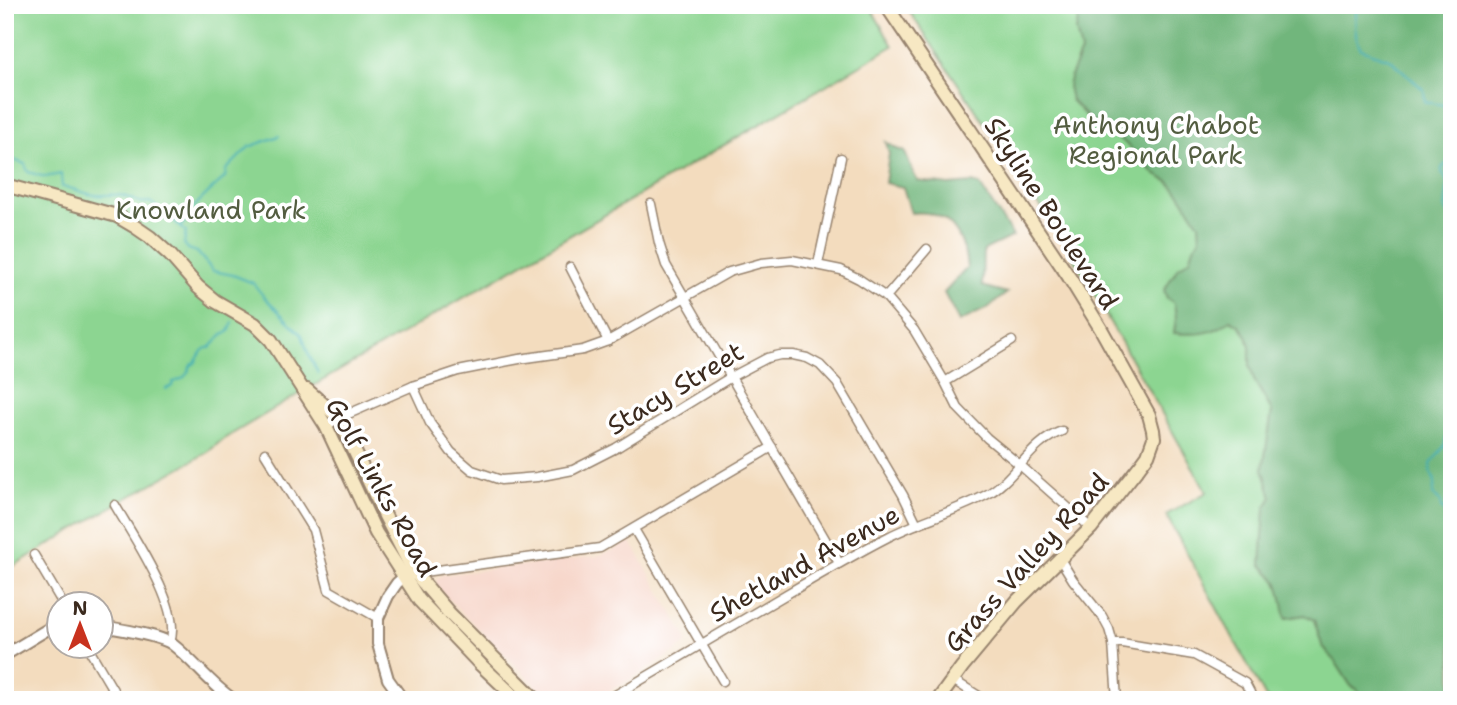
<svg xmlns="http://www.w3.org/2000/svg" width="1457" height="705" font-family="'Shantell Sans',sans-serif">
  <rect width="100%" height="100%" fill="#fff"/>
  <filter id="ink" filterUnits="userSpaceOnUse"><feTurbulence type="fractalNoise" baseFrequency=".0143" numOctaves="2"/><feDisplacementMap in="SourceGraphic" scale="14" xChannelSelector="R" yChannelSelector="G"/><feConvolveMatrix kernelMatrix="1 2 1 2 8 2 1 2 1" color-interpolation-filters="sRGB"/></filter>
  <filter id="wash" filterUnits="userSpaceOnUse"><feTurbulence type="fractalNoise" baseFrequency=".00686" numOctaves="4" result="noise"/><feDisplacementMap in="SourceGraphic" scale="28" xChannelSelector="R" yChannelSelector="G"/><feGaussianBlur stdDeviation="1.57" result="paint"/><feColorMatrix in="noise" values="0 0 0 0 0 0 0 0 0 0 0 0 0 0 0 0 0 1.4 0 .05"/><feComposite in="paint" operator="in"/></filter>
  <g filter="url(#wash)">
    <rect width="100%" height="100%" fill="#f3dcbe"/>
    <path fill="#f6d2c4" d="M630,540L686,637L687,642L684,646L626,682L592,700H551L447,598L439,589L436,583V580L442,575L597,556L614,550Z"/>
    <g fill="#8cd591" stroke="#648058" stroke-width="2">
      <path d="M5,5H869L893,46L274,409L222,440L208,452L115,505L5,571Z"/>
      <path d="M905,5H1270L1452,700H1267L1166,515L1207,492L1063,240Z"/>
    </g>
    <g fill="#71b67b" stroke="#56704c" stroke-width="2">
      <path d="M1087,5H1452V700H1365L1357,689L1351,686L1335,661L1322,645L1314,620L1305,615L1286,618C1283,607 1282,591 1277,582C1273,575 1266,570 1261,564L1265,508L1272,497L1263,469L1272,411L1254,380L1250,366V347L1247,336L1239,325L1230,320C1214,335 1195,335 1174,333L1176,318L1174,303L1167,298L1164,290L1177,269L1190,259L1194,247L1200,239L1199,224L1180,194L1168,181L1156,175L1124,142L1087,117L1071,100L1068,86L1071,74L1081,52L1076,31L1078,20Z"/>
      <path d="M886,142L897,149L904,151C910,162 911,171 918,181L949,185L972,183L980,185L1013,236L986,249L983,252L982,286L1007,293L988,308L959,322L944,293L967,268C964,234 948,209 911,213L903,187L885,183L889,154Z"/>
    </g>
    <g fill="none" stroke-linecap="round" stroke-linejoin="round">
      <g stroke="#3bacb4" stroke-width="2">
        <path d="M1357,5C1355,21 1353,34 1361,49L1390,59L1424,90L1425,102L1444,105L1452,111"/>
        <path d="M5,163L11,159L25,164L28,172L45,177L61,174L62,187C73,187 83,194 95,195C104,196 114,193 123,196C136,199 134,204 150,202L170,217L186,232L184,244L188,249L197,252L213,271L233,275L253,283L265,298L302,335L308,353L318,373"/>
        <path d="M1452,166L1446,164L1442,168V172L1448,183L1445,209L1452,217"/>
        <path d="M182,225C189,218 187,219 191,211C193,207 221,180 225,178L226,170L249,147L279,136"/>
        <path d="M166,389L172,386L173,382C183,380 188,375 191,365L195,363L202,351L206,348H210L224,333L229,332L233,322"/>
        <path d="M1452,389L1448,393L1447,407L1452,414L1451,434L1446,438L1445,445L1431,464L1430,471L1435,481L1433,495L1441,502V508L1452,517"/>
      </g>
    </g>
  </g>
  <g filter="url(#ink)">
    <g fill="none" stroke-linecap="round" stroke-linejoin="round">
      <defs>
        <g id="minor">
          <path d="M651,204L659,243L666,265L839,563"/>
          <path d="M818,264L841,158"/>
          <path d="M570,267L608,341"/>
          <path d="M886,297L927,249"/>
          <path d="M945,382L1012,341"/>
          <path d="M413,386L430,423L451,452L472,470L501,480L537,477L573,470L616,448L731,377L767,358L780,355H793L807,358L820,365L837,383L903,495L917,524"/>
          <path d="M326,426L339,418L413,386L458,371L519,359L583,350L608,341L729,272L761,263L792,260L841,270L859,279L886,297L914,330L945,382L958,408L987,438L1020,465L1091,528"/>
          <path d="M265,453L313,530L329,590L378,618"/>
          <path d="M115,505C132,535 183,609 170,642"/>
          <path d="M634,529L723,681"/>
          <path d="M34,555L63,604"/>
          <path d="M1060,559L1073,580L1102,616L1109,629L1113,643L1117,700"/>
          <path d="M416,573L600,548L772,447"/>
          <path d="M1113,643H1122L1194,655L1245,683L1254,700"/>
          <path d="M87,646L119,700"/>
          <path d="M953,680L985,700"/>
          <path d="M5,691L10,700"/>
          <path d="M607,700C659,669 711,639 763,608C804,584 845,559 888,537C919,521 954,512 986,495C1016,479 1029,443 1062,431"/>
        </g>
        <g id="tertiary">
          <path d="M102,626C118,629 159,635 172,644C194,661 210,684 234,700"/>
          <path d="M5,655L53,626L60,624"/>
          <path d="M403,700L388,679L378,644V618L388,596L397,583L404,577L410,575"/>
        </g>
        <g id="secondary">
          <path d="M886,5L1069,277L1101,329L1149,415L1153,430L1154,438L1148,455L1139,467L1091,528L1017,601L962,667L938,700"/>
          <path d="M5,185L117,216L134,226L150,237L170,255L198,287L215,301L255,324L271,340L326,426L376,533L419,600L481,665L518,700"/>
          <path d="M307,390L339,418L385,516L411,567L420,579L449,613L536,700"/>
        </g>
      </defs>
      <use href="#minor" stroke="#97836e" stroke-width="11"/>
      <use href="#tertiary" stroke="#97836e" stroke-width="14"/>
      <use href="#secondary" stroke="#97836e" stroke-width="16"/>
      <use href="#minor" stroke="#fff" stroke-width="8"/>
      <use href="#tertiary" stroke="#fff" stroke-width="10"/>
      <use href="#secondary" stroke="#f7e8c3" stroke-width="12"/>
    </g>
  </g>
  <g text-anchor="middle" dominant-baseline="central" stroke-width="7" stroke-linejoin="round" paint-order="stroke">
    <g font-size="26" fill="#535d40" stroke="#fff">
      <text x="1156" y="124">Anthony Chabot<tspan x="1156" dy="30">Regional Park</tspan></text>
      <text x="211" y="209">Knowland Park</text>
    </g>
    <g font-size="26" fill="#3b2a1e" stroke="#fff">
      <text transform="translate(1052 213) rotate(57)">Skyline Boulevard</text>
      <text transform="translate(675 388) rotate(-31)">Stacy Street</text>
      <text transform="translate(382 487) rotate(61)">Golf Links Road</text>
      <text transform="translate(1026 562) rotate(-48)">Grass Valley Road</text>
      <text transform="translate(804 563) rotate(-29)">Shetland Avenue</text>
    </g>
  </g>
  <rect width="1457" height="705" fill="none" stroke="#fff" stroke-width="28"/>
  <g transform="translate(80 625)"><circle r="33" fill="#ffffff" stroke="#b1aaa5" stroke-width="2"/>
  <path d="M0-5L12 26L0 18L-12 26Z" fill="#c8321e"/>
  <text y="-10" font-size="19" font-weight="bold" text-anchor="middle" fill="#3b2a1e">N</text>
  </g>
</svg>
